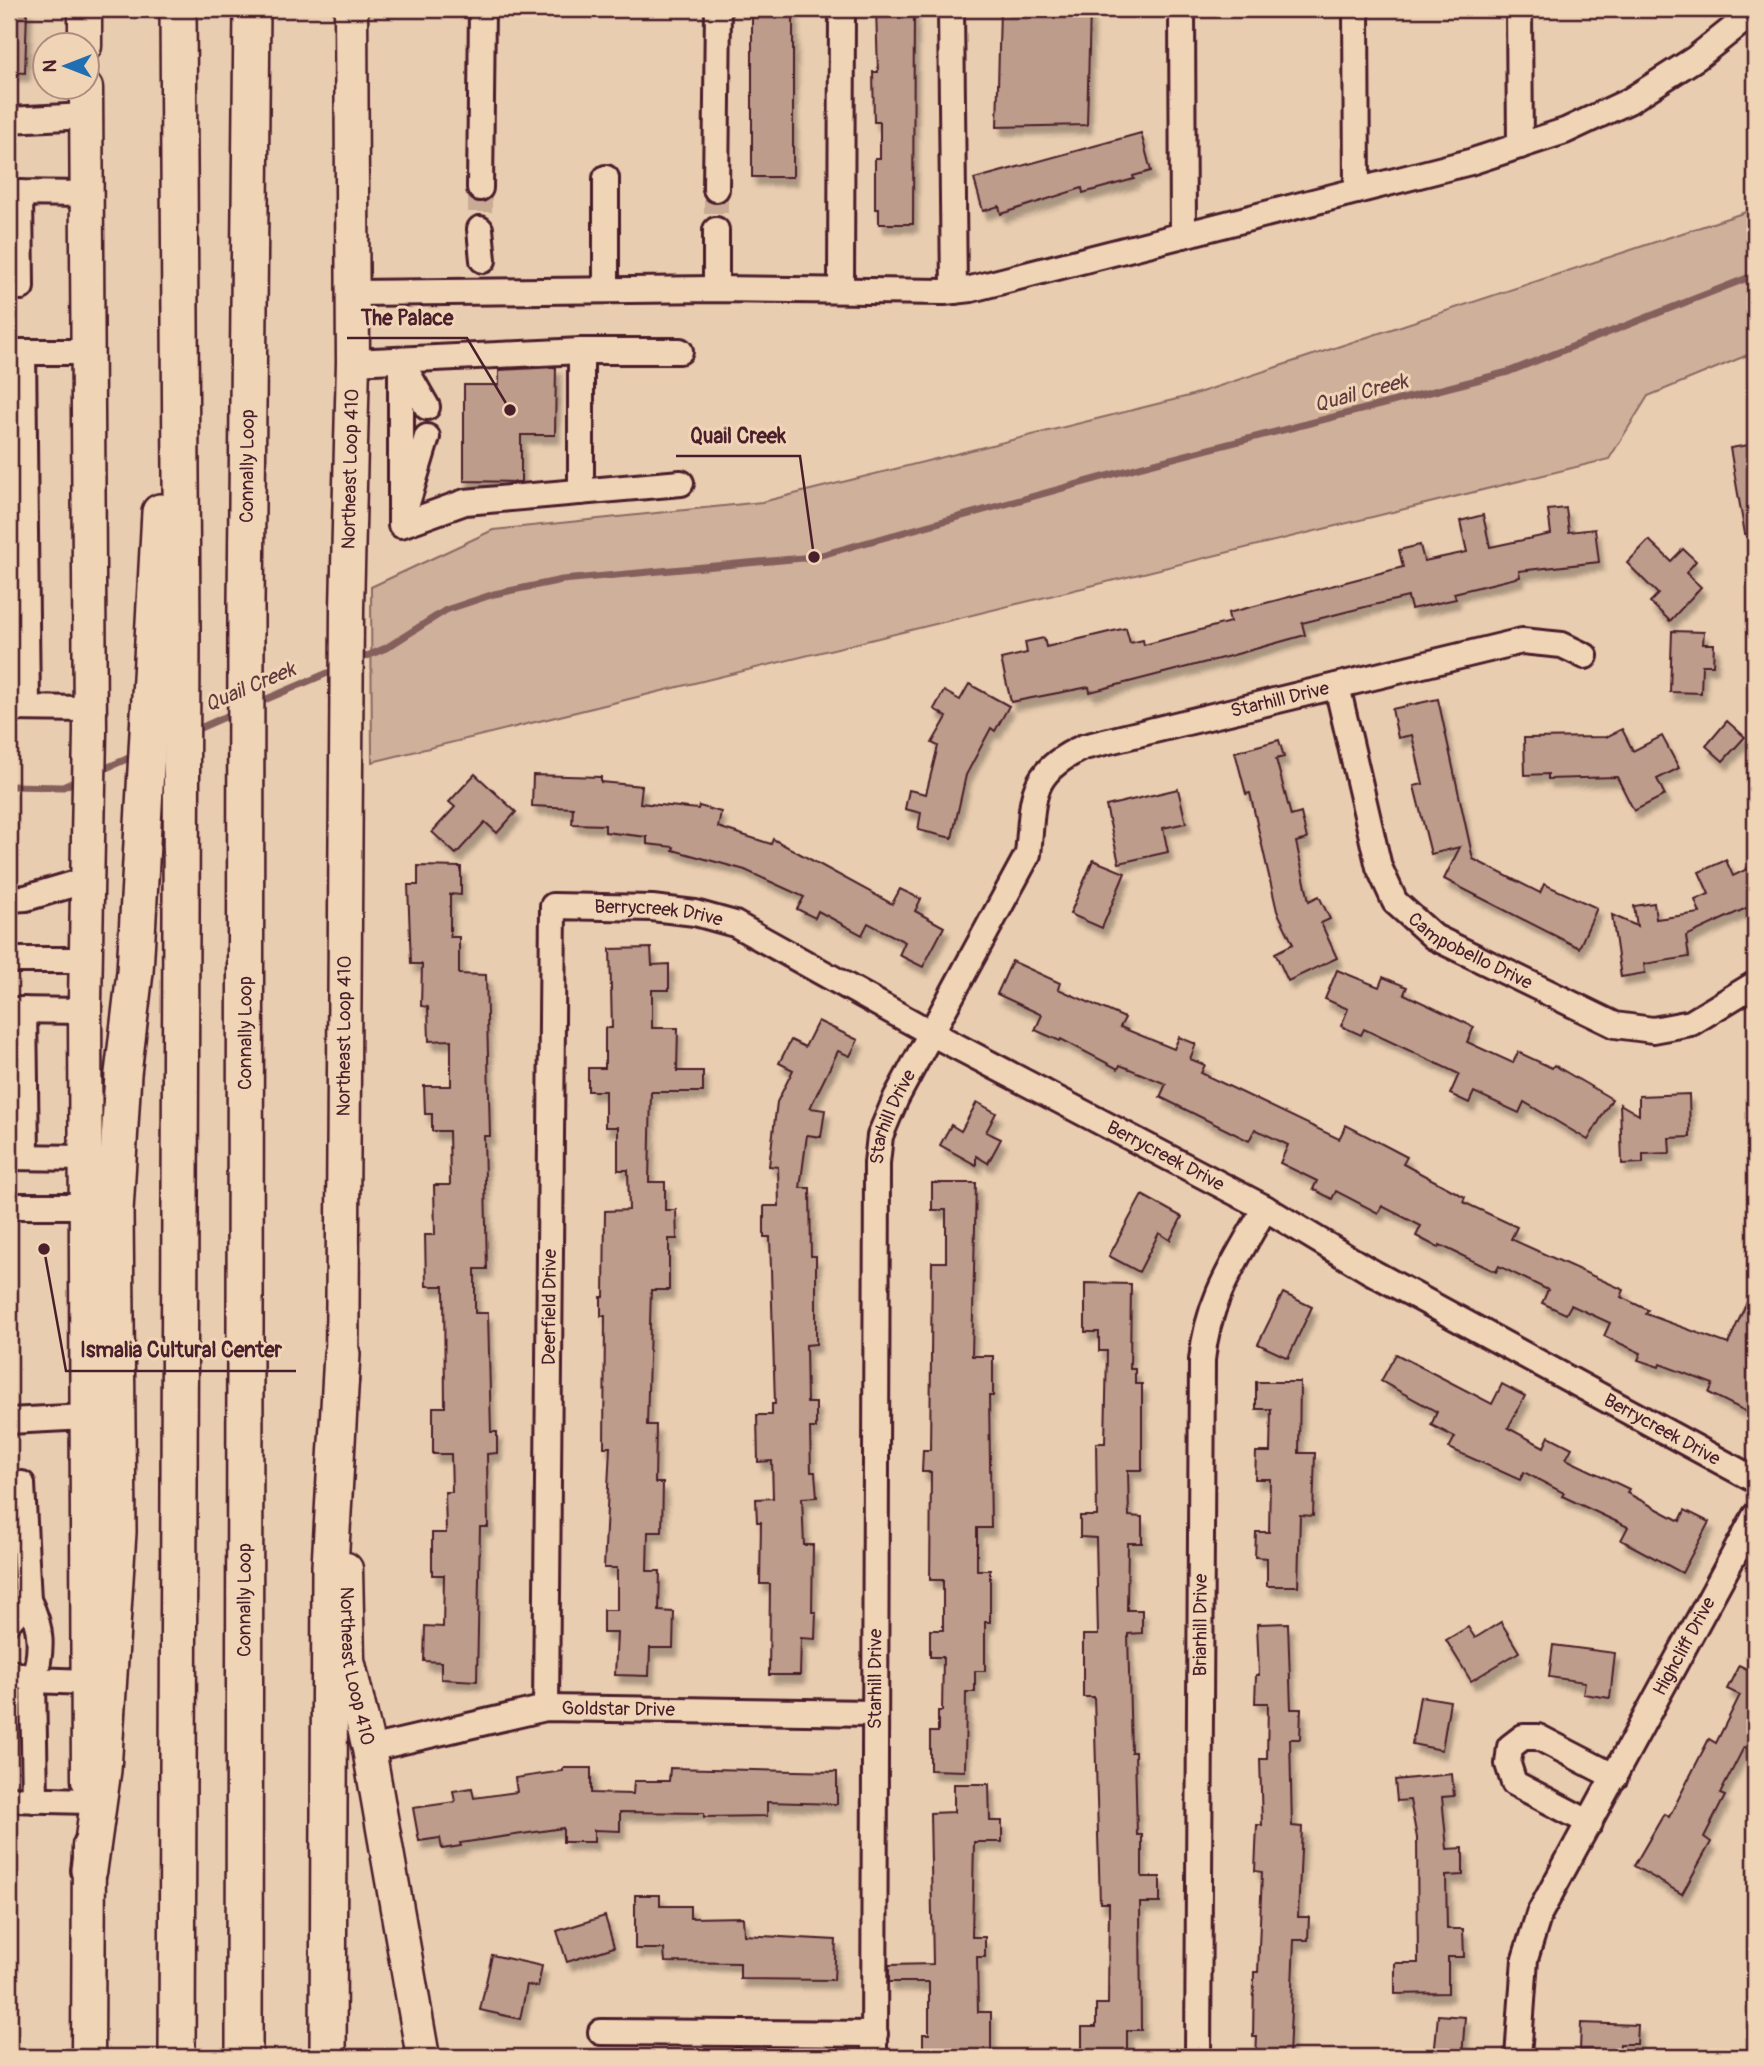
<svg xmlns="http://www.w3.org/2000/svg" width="1764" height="2066" font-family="Pangolin,sans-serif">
  <defs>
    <filter id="shadow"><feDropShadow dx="4.5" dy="8" stdDeviation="2" flood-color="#0004"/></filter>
  </defs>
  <rect width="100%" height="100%" fill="#e9cdb0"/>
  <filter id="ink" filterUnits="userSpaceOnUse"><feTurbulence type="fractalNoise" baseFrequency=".0143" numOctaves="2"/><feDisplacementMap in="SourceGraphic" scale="14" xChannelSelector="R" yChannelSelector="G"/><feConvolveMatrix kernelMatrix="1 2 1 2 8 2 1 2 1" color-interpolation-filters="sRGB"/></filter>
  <g filter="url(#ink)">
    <path fill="#cfb09b" stroke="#8c6863" stroke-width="2" d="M1755,209V352L1648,396L1609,459L372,762L371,587L493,530L762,502L1189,396Z"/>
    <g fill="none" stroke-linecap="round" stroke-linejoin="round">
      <g stroke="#845e5b" stroke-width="7">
        <path d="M355,661L386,648L446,610L494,594L562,580L814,557L1139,467L1508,372L1755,275"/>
        <path d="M255,704L337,669"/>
        <path d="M191,732L234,713"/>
        <path d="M97,772L138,754"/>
        <path d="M9,786L63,787L80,779"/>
      </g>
    </g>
    <g fill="#bd9c8b" stroke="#4a1f2b" stroke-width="2" filter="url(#shadow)">
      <path d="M9,9H27L25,73L9,72Z"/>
      <rect x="752" y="9" width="41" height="168"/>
      <path d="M876,9H914L913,224H879V209H875V158H880V122H874L873,72H878Z"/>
      <path d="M1000,9H1090L1087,125L997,127Z"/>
      <path d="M1141,133L1151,171L1133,176L1134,179L1083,193L1082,188L1001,214L999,206L983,211L974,179Z"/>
      <path d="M556,367L555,435H521V482L464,481V385H499V370Z"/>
      <path d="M1755,444V533L1745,534L1730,448Z"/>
      <path d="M1566,508L1569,532L1595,529L1599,562L1519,571L1520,577L1454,593L1456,599L1411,609L1408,597L1369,606L1302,623L1305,635L1230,656L1090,692L1089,687L1011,702L1001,659L1027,653L1025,642L1044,638L1046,647L1126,628L1130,643L1143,640L1144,645L1230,622L1228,613L1403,567L1399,550L1420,545L1424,561L1467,552L1460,521L1483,515L1490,547L1551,534L1548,510Z"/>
      <path d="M1649,540L1671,561L1683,549L1696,561L1686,573L1701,587L1670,621L1650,602L1658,594L1627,563Z"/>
      <path d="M1672,631L1704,632L1703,644H1714L1713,665H1702L1701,693L1670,692Z"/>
      <path d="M969,684L1009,706L995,731L991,728L966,775L952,838L918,830L921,813L905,809L909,790L926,794L938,746L932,743L947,717L934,709L944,691L960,700Z"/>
      <path d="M1438,699L1473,859L1540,893L1544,884L1597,908L1579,948L1444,879L1460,847L1431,854L1414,786L1423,784L1412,735L1398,738L1392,709Z"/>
      <path d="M1727,721L1745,737L1723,761L1706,746Z"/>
      <path d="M1622,729L1633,751L1662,736L1679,768L1657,779L1665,795L1634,811L1617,777L1548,779V774L1525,775L1524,738L1606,737Z"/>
      <path d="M1279,740L1284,757L1276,759L1291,816L1301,813L1307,839L1296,842L1309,901L1319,896L1330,919L1321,923L1337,958L1288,981L1275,953L1293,944L1277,911L1250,793L1246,794L1235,752Z"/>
      <path d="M475,774L516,812L497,833L485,822L456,854L432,832L455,807L449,802Z"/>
      <path d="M533,775L601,777V782L642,786L640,803L698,809L699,806L721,812L718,827L771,844L773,839L892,904L900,889L921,899L915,911L944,927L923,967L899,955L905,942L868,923L862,935L818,911L815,918L797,909L804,897L745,870L673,850L674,847L647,844V837L605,832V825L572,824L573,808L532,806Z"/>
      <path d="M1178,789L1186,823L1163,828L1168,852L1119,863L1106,806Z"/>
      <path d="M1093,860L1125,873L1102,928L1070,914Z"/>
      <path d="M1726,860L1733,876L1755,865V904L1686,936L1689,957L1644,964L1645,973L1621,977L1612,915L1637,926L1634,906L1654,903L1656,919L1700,913L1695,900L1709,894L1699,872Z"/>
      <path d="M418,866L461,867V895L450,894V937H459V974L486,975L490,1136H484L487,1269H475V1313H488L491,1432H497V1453L487,1454L488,1527H480L477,1681L441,1679V1662L424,1661L425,1626L443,1627L444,1575H432V1533H446L445,1492H452L451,1454H433V1407H445L444,1286H426L425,1235H435L434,1185H450L449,1131H432V1114H425L424,1086H451V1040L429,1041L428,1007L421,1006L422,964H411L408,885H418Z"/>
      <path d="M651,948L652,965L669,964V990H652V1028H678L677,1071H703V1092H651L649,1182H665V1210H676L677,1239H669V1290H651L647,1425H656L655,1483H663L662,1532H648L647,1571H660L659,1611L674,1612L673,1648H650L649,1676L615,1675L617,1633H603V1610H617V1568H604L610,1447H604L605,1316H601V1297H604L605,1211L629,1210L628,1170H618V1127H605V1091H588V1068H605V1028H612L610,949Z"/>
      <path d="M1012,961L1060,983L1058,989L1125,1018L1120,1027L1174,1049L1179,1037L1196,1044L1190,1059L1205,1065L1201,1073L1339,1139L1346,1125L1407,1157L1403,1164L1465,1197L1463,1202L1517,1227L1511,1239L1624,1290L1621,1297L1648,1310L1646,1314L1728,1344L1755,1284V1416L1709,1393L1713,1384L1660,1364L1659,1367L1638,1360L1641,1353L1604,1336L1610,1323L1571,1305L1566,1314L1542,1303L1548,1290L1499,1266L1496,1272L1440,1245L1439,1248L1416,1236L1421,1226L1382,1206L1378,1213L1336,1191L1332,1199L1313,1189L1317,1181L1280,1163L1288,1145L1255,1129L1249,1141L1160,1097L1166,1084L1120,1065L1118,1069L1061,1039L1060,1041L1035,1030L1042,1015L997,994Z"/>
      <path d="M1337,970L1379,987L1383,977L1407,987L1404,994L1474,1027L1467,1042L1513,1063L1518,1052L1552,1068L1554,1065L1612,1099L1588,1140L1524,1102L1519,1113L1474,1092L1469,1103L1450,1094L1459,1074L1364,1029L1361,1035L1341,1026L1348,1009L1325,999Z"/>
      <path d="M818,1021L858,1040L850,1056L838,1051L810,1108L825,1110L821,1137L807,1135L800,1188H810L811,1256H816V1344L806,1345L807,1403H816V1428H810L811,1472H815L817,1497L802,1498L804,1545H813L812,1612H816L815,1639L801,1638L800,1675H769L770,1584H760L761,1522H757L756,1499L773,1498L772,1461L758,1462L757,1415H772V1404H775L770,1237H764V1206H779L778,1167L769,1166L777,1102L793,1070L779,1063L791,1040L805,1047Z"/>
      <path d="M1689,1094L1690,1137L1669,1138L1670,1153L1643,1154V1163L1622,1164L1620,1104L1639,1115V1096Z"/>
      <path d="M977,1102L996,1113L986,1132L1001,1139L988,1163L976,1156V1165L940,1145L951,1125L961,1131Z"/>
      <path d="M932,1183H976L972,1356H993V1396H989L991,1528H977V1570H990V1622H985V1671H975V1692H966L965,1771L930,1770V1732H938V1711H942L943,1657H930V1630H943V1580H930L931,1472H922L923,1450H930L932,1262H946V1210H932Z"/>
      <path d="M1142,1195L1182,1217L1170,1240L1159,1233L1139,1272L1109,1256Z"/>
      <path d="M1085,1283L1131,1284L1130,1369H1135V1384H1142V1470H1128L1129,1516L1142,1517V1543H1128L1127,1610H1142V1633L1128,1634L1131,1752H1135L1137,1835H1142V1877H1160V1903H1140L1141,2030H1127V2057H1082V2027H1096V2004H1108L1109,1903H1100L1094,1697H1083V1635H1098L1096,1538L1080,1537V1516H1097L1096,1443H1105L1107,1351H1099V1332H1085Z"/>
      <path d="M1283,1293L1312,1307L1288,1358L1258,1344Z"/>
      <path d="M1396,1354L1492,1404L1502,1384L1525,1396L1508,1428L1544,1447L1549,1436L1572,1448L1566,1459L1629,1489L1627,1493L1680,1521L1685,1510L1709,1522L1682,1573L1621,1540L1628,1527L1562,1496L1564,1493L1524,1472L1520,1480L1449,1448L1455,1437L1431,1425L1437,1412L1381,1381Z"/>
      <path d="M1256,1382H1300L1299,1453H1315L1313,1516L1300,1515L1298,1586H1267V1558L1255,1557L1256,1532H1269L1270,1479H1255L1256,1452H1270L1271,1409H1256Z"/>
      <path d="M1501,1622L1519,1652L1471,1681L1446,1640L1468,1627L1475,1638Z"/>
      <path d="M1288,1623L1291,1709H1301L1300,1739H1290L1292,1826L1302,1827L1298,1917H1309L1308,1940H1294L1289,2057H1256L1257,2037H1253L1254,1972H1258L1262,1872L1255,1871L1257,1825H1262L1260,1759H1267L1268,1703H1255L1256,1675H1259L1257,1624Z"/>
      <path d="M1553,1645L1615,1653L1610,1698L1583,1694L1585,1682L1549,1677Z"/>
      <path d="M1755,1663V1752L1744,1747L1720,1794L1725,1796L1704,1837L1711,1842L1682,1894L1634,1866L1664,1814L1669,1817L1709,1739L1716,1743L1740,1695L1727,1689L1739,1665L1751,1671Z"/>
      <path d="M1420,1696L1450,1701L1442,1750L1412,1744Z"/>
      <path d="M563,1768H591V1793L633,1794L634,1781H669L670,1768L837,1772V1804L767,1802V1816L704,1817V1813L620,1812V1831L594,1830V1842H563V1828L460,1843L461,1846L442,1849L440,1838L419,1841L413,1808L455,1802L453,1791L472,1788L474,1798L517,1792L515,1778L563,1771Z"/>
      <path d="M1452,1774L1454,1796L1442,1797L1447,1849L1463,1848V1875L1446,1876L1447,1929H1463L1464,1957H1448V1993L1395,1994V1963H1418L1417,1838L1410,1800L1397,1801L1395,1780Z"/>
      <path d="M954,1784H989L990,1821H1002V1842H974L972,1937H985V1957H977L978,2012H991V2055L923,2054V2034H929V1982H889V1965L933,1964L930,1813L954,1812Z"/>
      <path d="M635,1895H660V1906H690V1918L743,1917L744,1935L836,1940L834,1980L740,1979V1963L665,1962L664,1949H635Z"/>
      <path d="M605,1916L614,1947L567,1962L557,1931Z"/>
      <path d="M492,1955L542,1966L538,1987L527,1985L520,2019L480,2010Z"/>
      <path d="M1438,2015L1465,2017L1462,2057H1434Z"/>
      <path d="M1581,2023L1638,2025L1637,2044H1620L1619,2057H1593V2050H1580Z"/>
    </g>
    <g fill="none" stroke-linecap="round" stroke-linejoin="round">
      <g stroke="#c9aa95" stroke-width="24" stroke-dasharray="24 12" stroke-linecap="butt">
        <path d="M480,188V229"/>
        <path d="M716,189V230"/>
      </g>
      <defs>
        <g id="minor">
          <path d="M951,9L954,291"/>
          <path d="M1182,9L1183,235"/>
          <path d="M1356,9L1357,191"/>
          <path d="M1519,9L1520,146"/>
          <path d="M9,120L86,116"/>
          <path d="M606,178V290"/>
          <path d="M480,188L482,9"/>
          <path d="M716,189L718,9"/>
          <path d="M9,193L86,194"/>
          <path d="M20,193L21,287"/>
          <path d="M480,229L483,260"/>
          <path d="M716,289V230"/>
          <path d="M841,290L842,9"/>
          <path d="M353,293L716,289L944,292L971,289L1470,162L1565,131L1629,101L1696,58L1755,11"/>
          <path d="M9,352H88"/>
          <path d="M23,352L27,708"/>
          <path d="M401,361V525L465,502L681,483"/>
          <path d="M353,362L581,351"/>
          <path d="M403,365L427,407"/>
          <path d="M581,492V351H680"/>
          <path d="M408,500L427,437"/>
          <path id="s1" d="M1337,686L1379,867L1395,902L1434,937L1615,1025L1653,1030L1691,1023L1755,984"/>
          <path d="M9,708L90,709"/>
          <path d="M9,899L26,898L87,880"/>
          <path d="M9,960H86"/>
          <path d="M9,1010L85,1011"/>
          <path d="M24,1010L26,1157"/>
          <path d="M9,1157L85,1158"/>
          <path d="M9,1206H85"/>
          <path d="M9,1421L86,1417"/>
          <path d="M22,1484L28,1600C42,1627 43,1651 33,1680L87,1682"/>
          <path d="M9,1621L28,1600"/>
          <path d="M9,1672L33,1680L35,1800"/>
          <path id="s2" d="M546,1708L553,906L652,908L695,913L735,924L931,1033L1265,1208L1368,1270L1755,1480"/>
          <path id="s3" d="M369,1749L546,1708L873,1713"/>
          <path d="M9,1799L88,1801"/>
          <path d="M1590,1823L1514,1783L1508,1764L1510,1747L1523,1737H1538L1615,1777"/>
          <path d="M601,2032L875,2034"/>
          <path id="s4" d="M874,2057L877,1163L880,1136L896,1098L1028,854C1034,800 1026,773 1084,747L1522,641L1562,645L1585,656"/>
          <path id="s5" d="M1198,2057L1202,1360C1208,1298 1235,1262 1265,1208"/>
          <path id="s6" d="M1518,2057L1525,1959L1539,1914L1755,1516"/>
        </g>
        <g id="major">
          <path d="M85,9V46"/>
          <path d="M86,88L90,731L85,1002L88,1780"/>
          <path id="s7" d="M342,1381L347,609L353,362L351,9"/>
          <path id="s8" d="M346,1569L348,1660L369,1749L423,2057"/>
          <path d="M88,2057L89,1846"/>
        </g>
        <g id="highway">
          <path d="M89,1870L103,1770L118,1532L115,1211L123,1074L135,972L160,512"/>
          <path d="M177,2057L182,630L178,9"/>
          <path id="s9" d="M244,2057L246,603L252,9"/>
          <path d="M328,2057L330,1566L342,1354"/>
        </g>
      </defs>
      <use href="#minor" stroke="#4a1f2b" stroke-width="30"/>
      <use href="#major" stroke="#4a1f2b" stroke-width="37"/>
      <use href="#highway" stroke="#4a1f2b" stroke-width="40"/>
      <use href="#minor" stroke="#f0d4b6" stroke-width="24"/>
      <use href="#major" stroke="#f0d4b6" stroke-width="32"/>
      <use href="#highway" stroke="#f0d4b6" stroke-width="35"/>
    </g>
  </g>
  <g text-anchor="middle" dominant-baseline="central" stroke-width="6" stroke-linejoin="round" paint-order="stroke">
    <g font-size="19" fill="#4a1f2b" stroke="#f0d4b6">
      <text stroke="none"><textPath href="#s9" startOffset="1591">Connally Loop</textPath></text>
      <text stroke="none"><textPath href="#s7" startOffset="912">Northeast Loop 410</textPath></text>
      <text stroke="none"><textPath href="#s4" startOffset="1572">Starhill Drive</textPath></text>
      <text stroke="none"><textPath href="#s2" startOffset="908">Berrycreek Drive</textPath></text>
      <text stroke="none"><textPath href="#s1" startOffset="315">Campobello Drive</textPath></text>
      <text stroke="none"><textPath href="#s9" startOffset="1024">Connally Loop</textPath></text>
      <text stroke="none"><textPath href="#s7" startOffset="345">Northeast Loop 410</textPath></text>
      <text stroke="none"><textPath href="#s4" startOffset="943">Starhill Drive</textPath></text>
      <text stroke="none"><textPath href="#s2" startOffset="1475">Berrycreek Drive</textPath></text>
      <text stroke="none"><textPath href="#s2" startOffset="401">Deerfield Drive</textPath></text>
      <text stroke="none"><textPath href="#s2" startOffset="2042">Berrycreek Drive</textPath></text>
      <text stroke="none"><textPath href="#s9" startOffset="457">Connally Loop</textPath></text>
      <text stroke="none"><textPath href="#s5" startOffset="432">Briarhill Drive</textPath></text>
      <text stroke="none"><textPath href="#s6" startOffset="450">Highcliff Drive</textPath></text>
      <text stroke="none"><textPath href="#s8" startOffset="98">Northeast Loop 410</textPath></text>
      <text stroke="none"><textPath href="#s4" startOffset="378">Starhill Drive</textPath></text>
      <text stroke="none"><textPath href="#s3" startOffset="254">Goldstar Drive</textPath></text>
    </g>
    <g font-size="21" font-style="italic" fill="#62393f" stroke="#f0d4b6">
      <text transform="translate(1361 393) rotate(-15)">Quail Creek</text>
      <text transform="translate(250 687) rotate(-23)">Quail Creek</text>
    </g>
  </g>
  <path fill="none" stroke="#4a1f2b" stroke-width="2.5" d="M510 410L467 338H347M814 557L800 456H676M44 1249L66 1371H296"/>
  <g fill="#4a1f2b" stroke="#f0d4b6" stroke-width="2.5">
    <circle cx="510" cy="410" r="7"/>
    <circle cx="814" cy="557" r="7"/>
    <circle cx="44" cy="1249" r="7"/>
  </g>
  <g font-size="21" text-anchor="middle" font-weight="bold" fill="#4a1f2b" stroke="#f0d4b6" stroke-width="6" stroke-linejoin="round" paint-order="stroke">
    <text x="407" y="325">The Palace</text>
    <text x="738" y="443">Quail Creek</text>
    <text x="181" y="1357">Ismalia Cultural Center</text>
  </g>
  <rect width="1764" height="2066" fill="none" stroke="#f0d4b6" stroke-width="35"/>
  <rect x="18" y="18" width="1729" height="2031" fill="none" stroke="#4a1f2b" stroke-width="2.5" filter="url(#ink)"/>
  <g transform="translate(66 66) rotate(270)"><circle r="33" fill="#f0d4b6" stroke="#ae8c7e" stroke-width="2"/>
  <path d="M0-5L12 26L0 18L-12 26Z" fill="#1f6fb2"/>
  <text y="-10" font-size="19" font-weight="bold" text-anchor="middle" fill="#4a1f2b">N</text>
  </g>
</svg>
